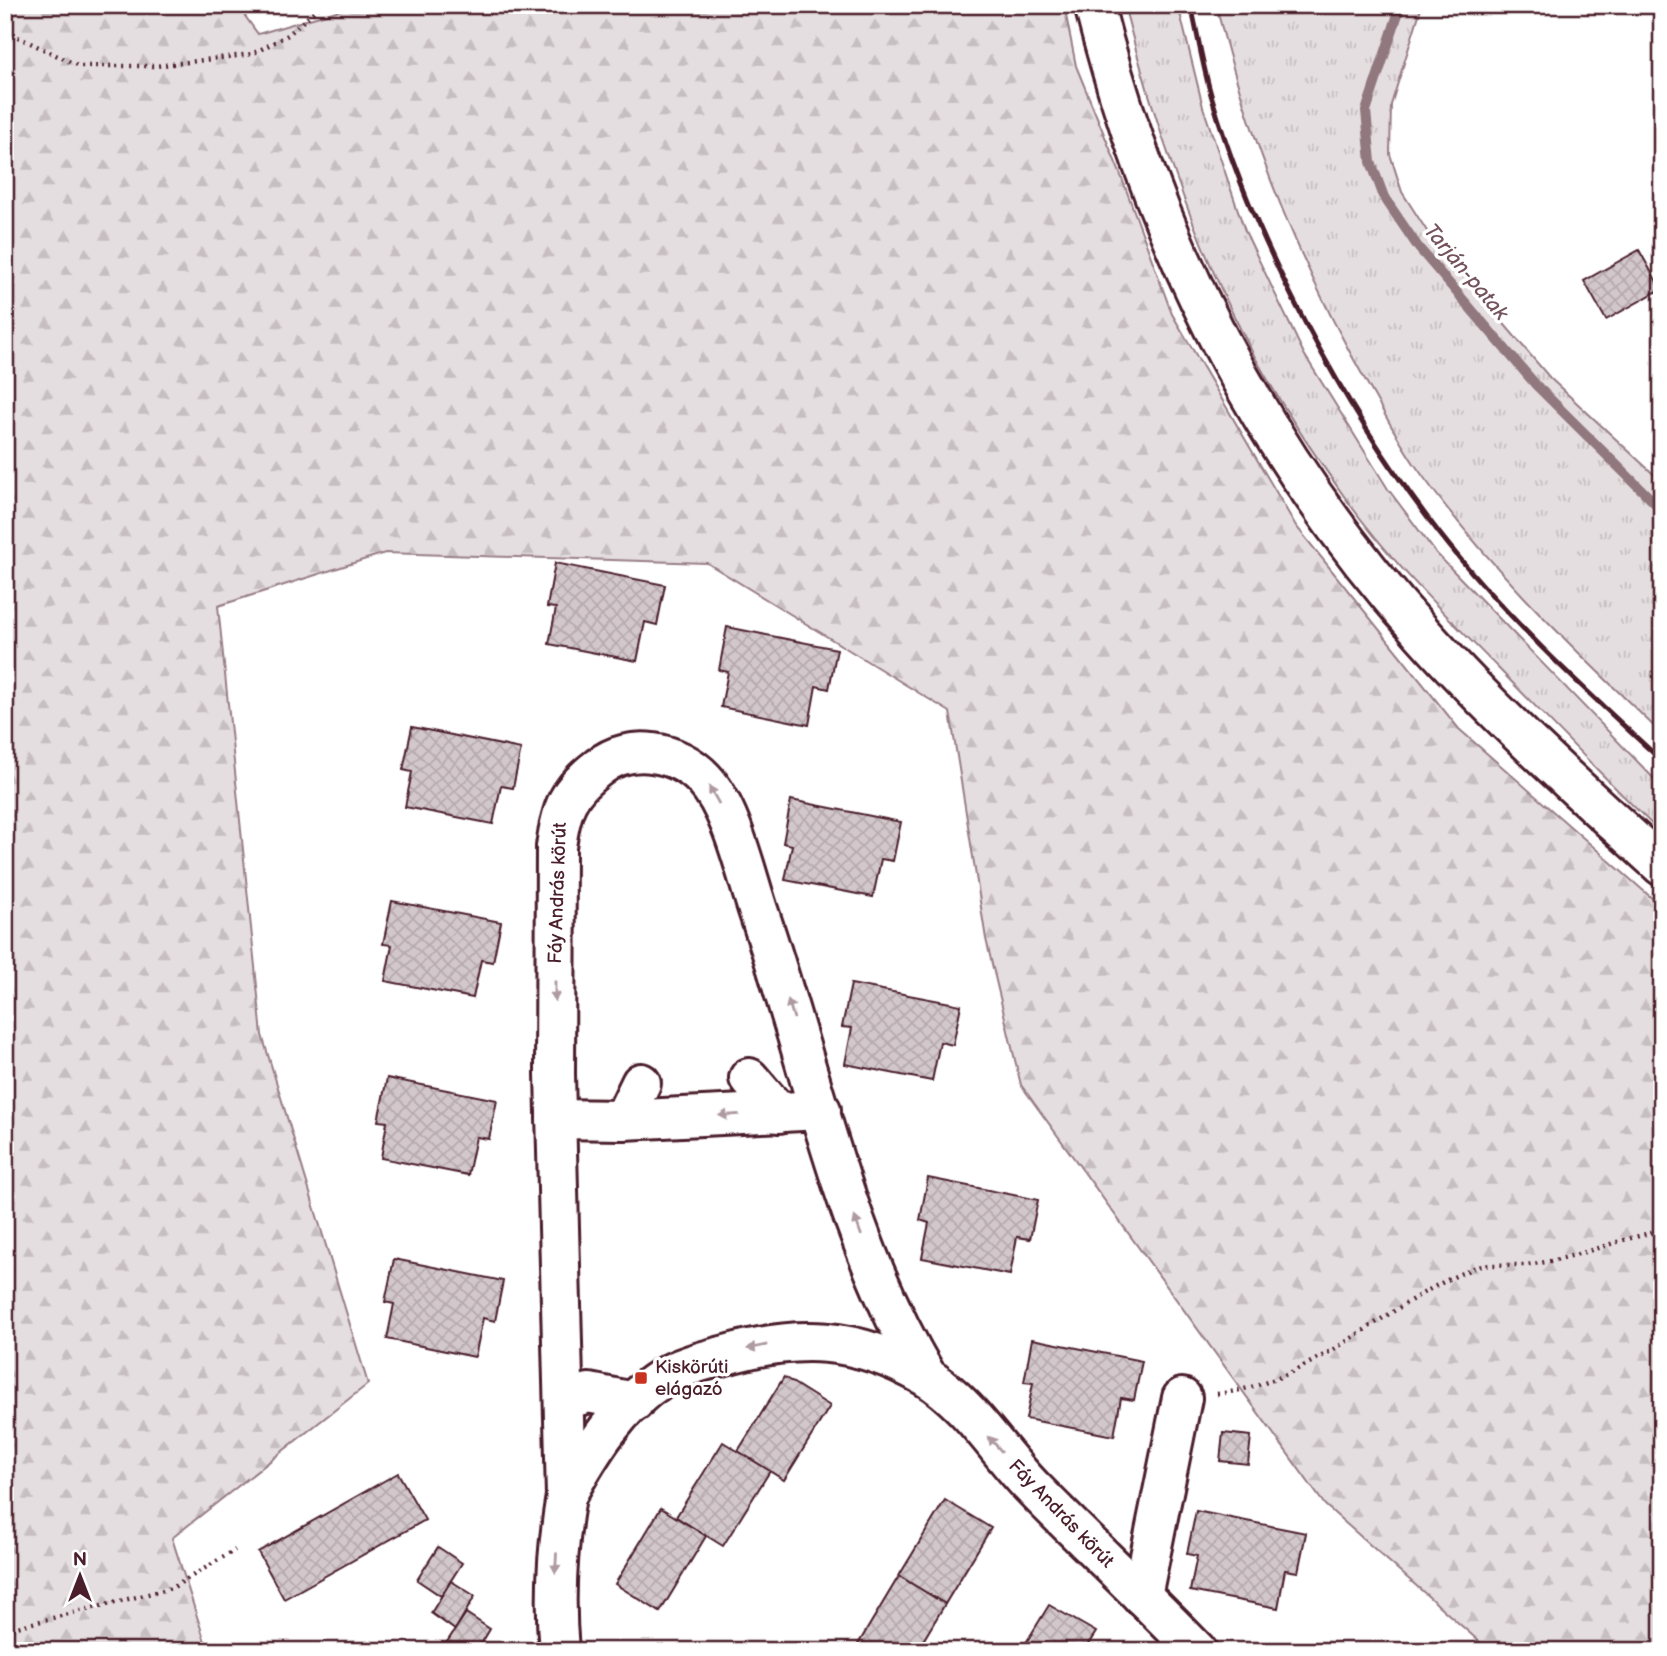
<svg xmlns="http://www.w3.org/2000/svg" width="1667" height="1656" font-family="'Balsamiq Sans',sans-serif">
  <defs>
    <pattern id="grass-tufts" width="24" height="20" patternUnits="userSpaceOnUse" patternTransform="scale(1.75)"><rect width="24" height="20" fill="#e5dee0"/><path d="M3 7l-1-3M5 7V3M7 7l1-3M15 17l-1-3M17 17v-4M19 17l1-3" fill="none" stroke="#c6bec0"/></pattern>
    <pattern id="forest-firs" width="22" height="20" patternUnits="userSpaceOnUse" patternTransform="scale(1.75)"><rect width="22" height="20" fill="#e5dee0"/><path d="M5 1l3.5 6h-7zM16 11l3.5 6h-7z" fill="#c6bec0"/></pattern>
    <pattern id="building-cross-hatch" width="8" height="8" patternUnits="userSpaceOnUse" patternTransform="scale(1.75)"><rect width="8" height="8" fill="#d2c7cb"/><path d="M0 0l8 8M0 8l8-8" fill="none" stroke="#b6aaae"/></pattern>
  </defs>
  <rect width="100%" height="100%" fill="#fff"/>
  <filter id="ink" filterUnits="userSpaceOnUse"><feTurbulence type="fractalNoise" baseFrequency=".0143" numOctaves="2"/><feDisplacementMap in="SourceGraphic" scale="14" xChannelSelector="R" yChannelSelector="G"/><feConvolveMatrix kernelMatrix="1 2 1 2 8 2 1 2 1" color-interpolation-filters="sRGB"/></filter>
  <g filter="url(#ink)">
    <g fill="url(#grass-tufts)" stroke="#987e86" stroke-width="2">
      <path d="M1124,5H1178L1203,107L1245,231L1304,354L1388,489L1436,553L1662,787V834C1606,780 1553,724 1498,668C1445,614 1390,561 1346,499C1310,448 1273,394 1245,338C1193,238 1152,115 1124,5Z"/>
      <path d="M1216,5H1422L1391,105L1390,154L1402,192L1432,239L1550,378L1662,482V734C1574,649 1485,565 1415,465C1399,442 1386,416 1372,392C1301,269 1250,143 1216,5Z"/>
    </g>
    <path fill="url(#forest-firs)" stroke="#987e86" stroke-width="2" d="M5,5H237L258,34L357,5H1064L1076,66L1120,173L1172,314L1296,526L1459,729L1662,907V1651H1490L1325,1505L1021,1085L986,939L950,712L707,563L385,553L218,606L262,1035L368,1384L172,1538L208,1651H5Z"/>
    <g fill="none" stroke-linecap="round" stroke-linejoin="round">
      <path stroke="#91787e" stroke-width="10" d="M1401,5L1366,111L1371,162L1384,197L1418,247L1536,385L1662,510"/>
    </g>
    <g fill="url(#building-cross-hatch)" stroke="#4a1f2b" stroke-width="2">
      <path d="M1639,250L1661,289L1606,320L1584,281Z"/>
      <path d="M555,563L665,585L657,625L645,622L637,661L549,644L556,608L547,607Z"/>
      <path d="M727,627L837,649L829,689L816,686L809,725L721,707L728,672L719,670Z"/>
      <path d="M412,727L521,749L513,788L501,786L493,824L405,807L412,772L403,770Z"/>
      <path d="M791,800L901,822L893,861L881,859L873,897L785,880L792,845L783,843Z"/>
      <path d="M392,901L501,922L493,962L481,960L473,998L385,981L392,945L383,944Z"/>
      <path d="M851,984L961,1005L953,1045L940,1042L932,1081L845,1064L852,1028L842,1027Z"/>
      <path d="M387,1078L497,1100L489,1139L476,1137L468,1175L381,1158L387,1122L378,1121Z"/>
      <path d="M928,1178L1038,1200L1030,1239L1017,1237L1010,1275L922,1258L929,1223L920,1220Z"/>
      <path d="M394,1259L503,1281L495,1321L483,1318L475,1357L387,1339L394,1304L385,1302Z"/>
      <path d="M1032,1339L1142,1361L1134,1400L1121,1398L1114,1436L1026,1419L1033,1383L1024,1382Z"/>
      <path d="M784,1377L830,1406L784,1480L738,1451Z"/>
      <path d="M1223,1433L1251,1436L1248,1464L1220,1461Z"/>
      <path d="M723,1442L770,1471L723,1546L676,1517Z"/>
      <path d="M398,1473L425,1520L284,1599L258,1552Z"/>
      <path d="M945,1500L991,1528L945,1604L899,1576Z"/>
      <path d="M661,1508L706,1536L660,1612L615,1584Z"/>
      <path d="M1196,1511L1306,1533L1298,1572L1285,1570L1278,1608L1190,1591L1197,1556L1187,1554Z"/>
      <path d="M438,1547L462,1563L441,1596L417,1580Z"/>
      <path d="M899,1576L945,1604L917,1651H854Z"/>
      <path d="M451,1581L475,1596L455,1630L431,1613Z"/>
      <path d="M1049,1605L1096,1632L1084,1651H1021Z"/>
      <path d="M466,1613L490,1629L477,1651H453L445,1645Z"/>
    </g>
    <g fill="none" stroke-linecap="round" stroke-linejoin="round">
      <defs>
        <g id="minor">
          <path d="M749,1078L779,1113"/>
          <path d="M556,1119L623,1120L821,1110"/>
          <path d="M623,1120L641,1083"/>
          <path d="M564,1400L589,1393L634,1402"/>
          <path d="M566,1496C591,1451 618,1406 662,1378C679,1367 703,1361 722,1356C797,1334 856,1336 925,1376C971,1404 998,1453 1035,1490C1088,1544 1144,1596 1197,1651"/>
          <path d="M1142,1596L1182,1398"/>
          <path d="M559,1651C554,1598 557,1548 566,1496L555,1074L556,847C561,809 567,791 599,767C630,742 678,751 704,779C733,810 746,876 760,916C812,1069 843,1237 927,1377"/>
        </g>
        <path id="major" d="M1094,5C1153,241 1260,452 1422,633C1496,716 1580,791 1662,866"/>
      </defs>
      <use href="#minor" stroke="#4a1f2b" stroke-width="44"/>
      <use href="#major" stroke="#4a1f2b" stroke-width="44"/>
      <g stroke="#4a1f2b" stroke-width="4.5" stroke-dasharray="2 5" stroke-linecap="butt">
        <path d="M5,31L79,66H156L252,54L288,35L321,5"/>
        <path d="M1217,1394C1316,1382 1385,1303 1474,1268C1492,1262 1515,1267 1533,1264C1578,1258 1619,1238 1662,1231"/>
        <path d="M5,1630L172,1588L235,1550"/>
      </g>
      <use href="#minor" stroke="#fff" stroke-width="38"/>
      <use href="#major" stroke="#fff" stroke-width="38"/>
      <path stroke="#4a1f2b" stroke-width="5" d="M1191,5C1198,36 1203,68 1212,98C1254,243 1347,415 1440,534C1505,617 1584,689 1662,761"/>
    </g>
    <defs><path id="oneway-solid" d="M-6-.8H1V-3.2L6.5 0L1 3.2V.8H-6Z" transform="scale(1.75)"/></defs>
    <g fill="#ae9aa0">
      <use href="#oneway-solid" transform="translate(714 795) rotate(-119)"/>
      <use href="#oneway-solid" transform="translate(555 991) rotate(90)"/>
      <use href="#oneway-solid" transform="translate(791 1009) rotate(-107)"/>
      <use href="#oneway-solid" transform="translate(729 1115) rotate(177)"/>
      <use href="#oneway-solid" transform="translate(858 1226) rotate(-110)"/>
      <use href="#oneway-solid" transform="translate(757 1347) rotate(169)"/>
      <use href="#oneway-solid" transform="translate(995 1444) rotate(-131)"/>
      <use href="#oneway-solid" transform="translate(556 1563) rotate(93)"/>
    </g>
  </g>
  <rect fill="#c8321e" stroke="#fff" stroke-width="2.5" x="634" y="1371" width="14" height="14" rx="3.5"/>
  <g text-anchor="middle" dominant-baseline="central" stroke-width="7" stroke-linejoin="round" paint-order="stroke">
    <g font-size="19" fill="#4a1f2b" stroke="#fff">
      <text transform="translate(558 893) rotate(-88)">Fáy András körút</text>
      <text transform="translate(1061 1514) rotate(46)">Fáy András körút</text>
    </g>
    <g font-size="19" fill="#4a1f2b" stroke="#fff" text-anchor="start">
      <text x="655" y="1367">Kiskörúti<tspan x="655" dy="22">elágazó</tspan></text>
    </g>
    <g font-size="21" font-style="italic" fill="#74535c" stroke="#fff">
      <text transform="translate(1466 272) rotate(50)">Tarján-patak</text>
    </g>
  </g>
  <rect width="1667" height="1656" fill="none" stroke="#fff" stroke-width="28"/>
  <rect x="14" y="14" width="1639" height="1628" fill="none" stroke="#4a1f2b" stroke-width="2.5" filter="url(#ink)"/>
  <g transform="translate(80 1576)" stroke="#ffffff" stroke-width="5" paint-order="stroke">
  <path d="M0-5L12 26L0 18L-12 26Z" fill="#4a1f2b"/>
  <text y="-10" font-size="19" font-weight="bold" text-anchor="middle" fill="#4a1f2b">N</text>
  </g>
</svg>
